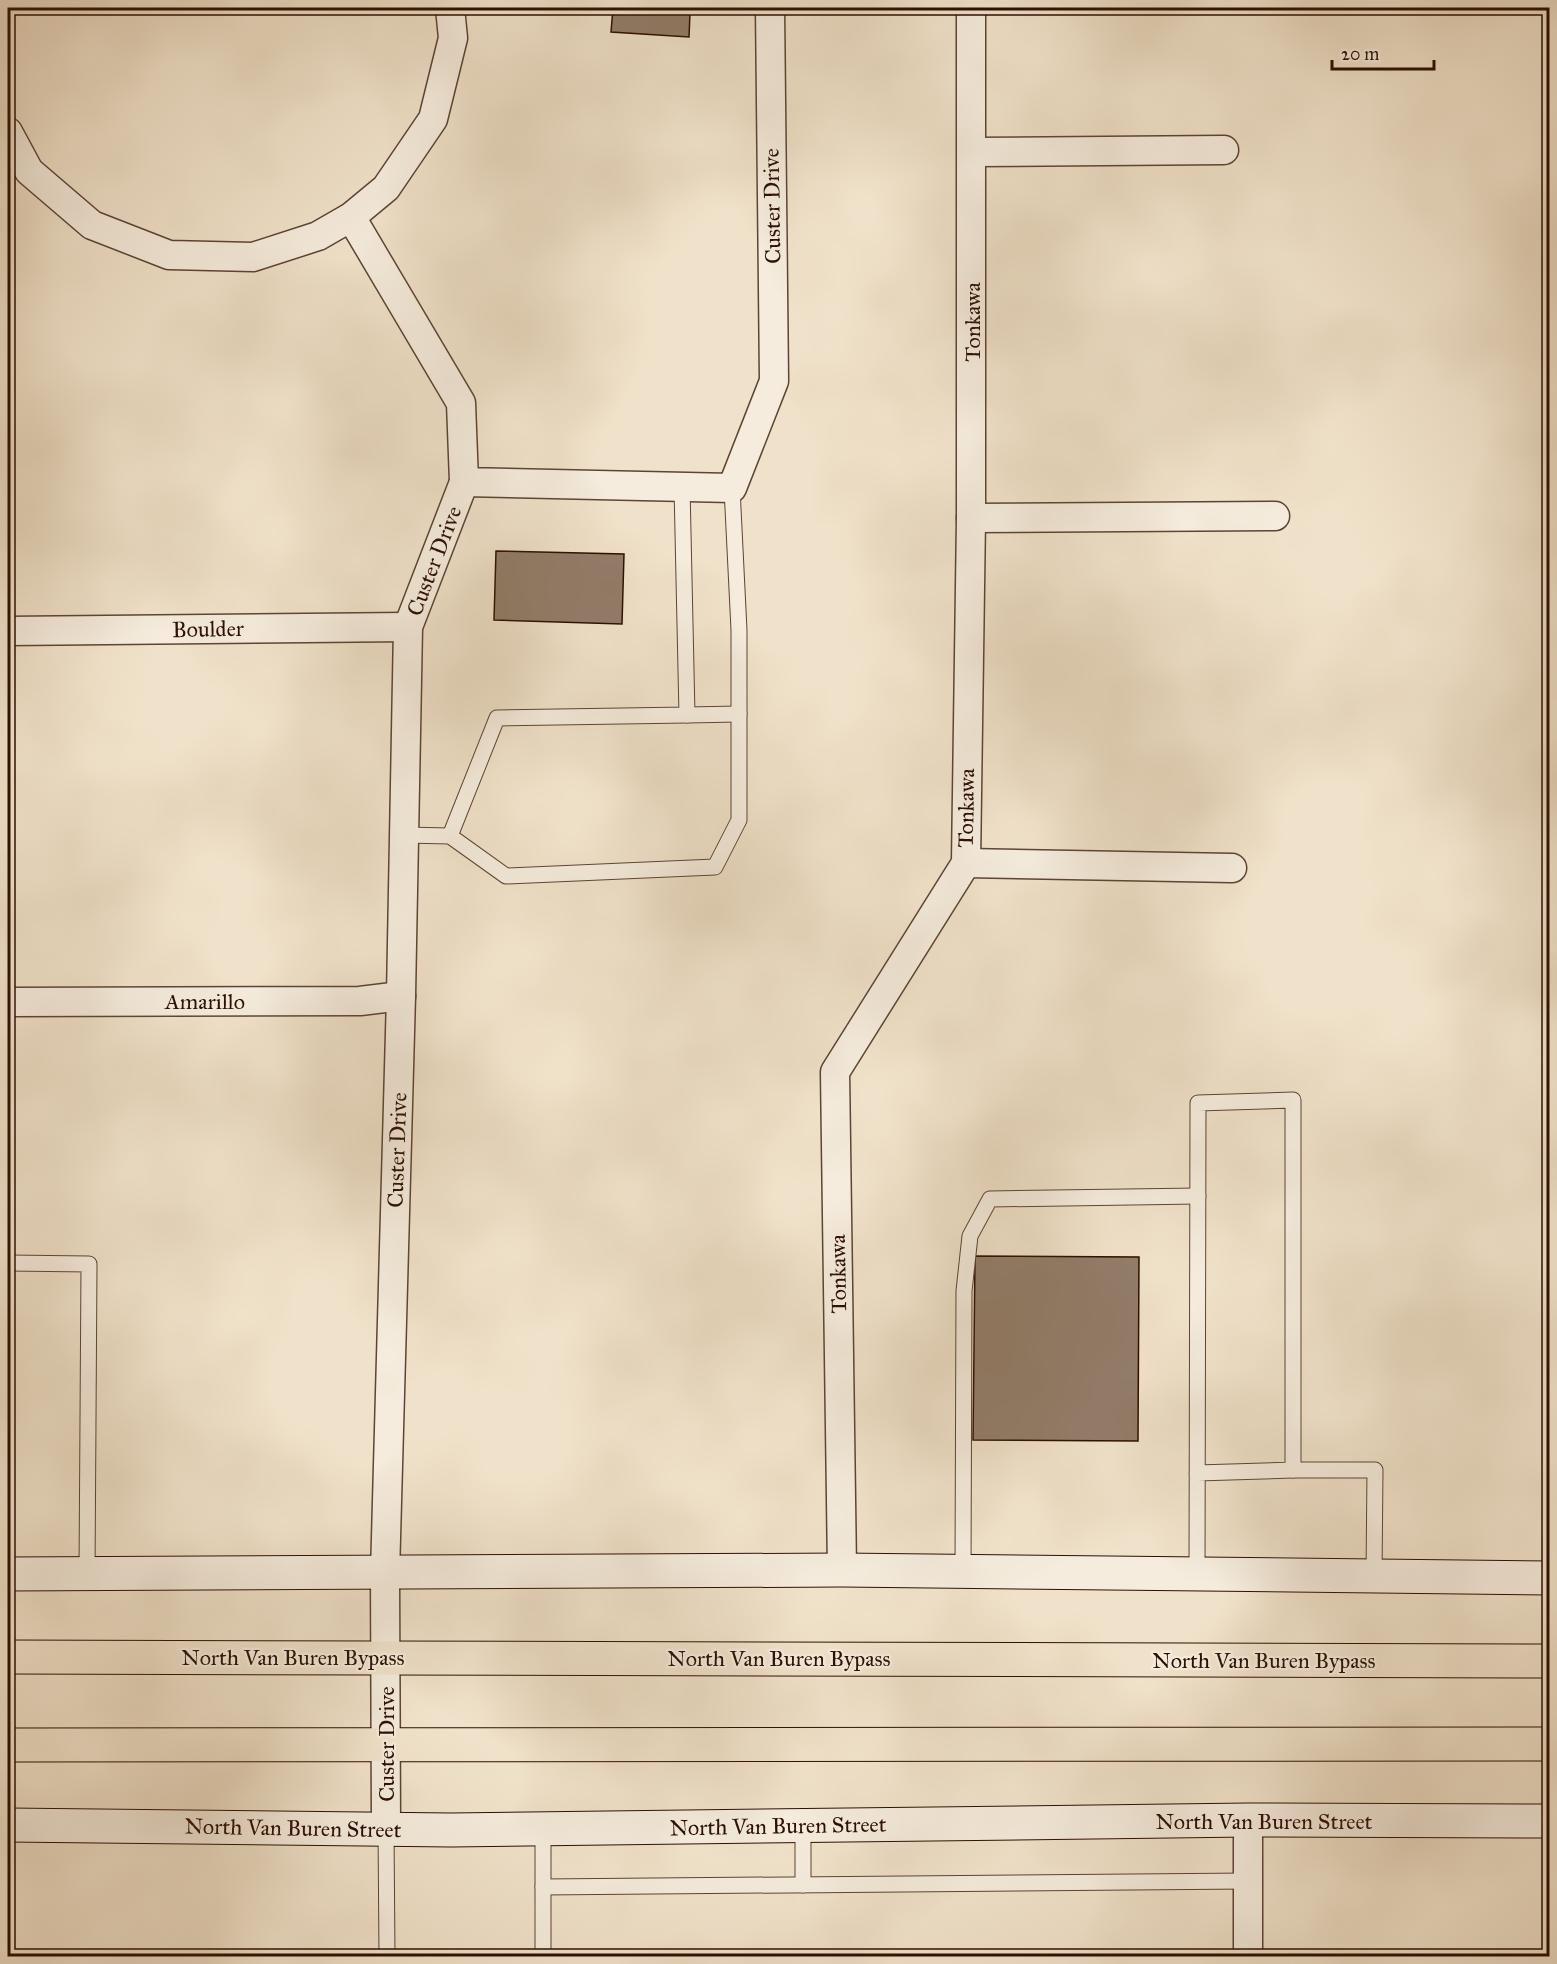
<svg xmlns="http://www.w3.org/2000/svg" width="1557" height="1964" font-family="'IM FELL Great Primer',serif">
  <rect width="100%" height="100%" fill="#f0e2ca"/>
  <filter id="stains"><feTurbulence type="fractalNoise" baseFrequency=".00333" numOctaves="4"/><feColorMatrix values="0 0 0 0 .2 0 0 0 0 .09 0 0 0 0 .02 0 0 0 .5 -.17"/></filter>
  <radialGradient id="worn" r=".72"><stop offset=".6" stop-color="#630" stop-opacity="0"/><stop offset="1" stop-color="#630" stop-opacity=".3"/></radialGradient>
  <g fill="#927d6a" stroke="#2c0f02" stroke-width="1.5">
    <path d="M613,8L690,13L689,37L611,32Z"/>
    <path d="M496,551L624,554L622,624L494,620Z"/>
    <path d="M975,1256L1139,1257L1138,1441L973,1440Z"/>
    <path d="M1088,1951V1956H902L901,1953Z"/>
    <path d="M901,1953L902,1956H732V1955Z"/>
    <path d="M732,1955V1956H589Z"/>
  </g>
  <g fill="none" stroke-linecap="round" stroke-linejoin="round">
    <defs>
      <g id="lane">
        <path d="M687,715L739,714"/>
        <path d="M404,835L450,836L506,876L715,867L739,820V630L732,488"/>
        <path d="M450,836L497,718L687,715L682,487"/>
        <path d="M8,1263L89,1264L87,1574"/>
        <path d="M1293,1470H1375L1374,1576"/>
        <path d="M963,1572L964,1291L970,1236L990,1199L1198,1196"/>
        <path d="M1197,1574L1198,1103L1293,1100V1470L1197,1473"/>
        <path d="M803,1826V1885"/>
        <path d="M386,1829L387,1956"/>
        <path d="M543,1829V1956"/>
        <path d="M543,1887L1248,1881"/>
      </g>
      <g id="street">
        <path d="M8,132L29,171L92,225L169,255L253,257L318,236L351,217L386,188L433,119L453,38L450,8"/>
        <path d="M972,152L1224,150"/>
        <path d="M351,217L461,403L464,482L732,488L774,381L770,8"/>
        <path d="M971,518L1275,516"/>
        <path d="M8,631L408,627"/>
        <path d="M966,863L1232,868"/>
        <path d="M8,1002L360,1001L401,996"/>
        <path d="M842,1570L835,1072L966,863L971,518V8"/>
        <path d="M1248,1820V1956"/>
        <path d="M386,1829L385,1574L401,996L408,627L464,482"/>
      </g>
      <g id="secondary">
        <path d="M8,1574L842,1570L1550,1578"/>
        <path d="M8,1825L451,1830L1248,1820L1550,1821"/>
      </g>
      <g id="primary">
        <path d="M8,1657L1550,1661"/>
        <path d="M8,1745L1550,1744"/>
      </g>
    </defs>
    <use href="#lane" stroke="#5d4434" stroke-width="17"/>
    <use href="#street" stroke="#5d4434" stroke-width="31"/>
    <use href="#secondary" stroke="#2c0f02" stroke-width="35"/>
    <use href="#primary" stroke="#2c0f02" stroke-width="35"/>
    <use href="#lane" stroke="#f5ecdd" stroke-width="15"/>
    <use href="#street" stroke="#f5ecdd" stroke-width="28"/>
    <use href="#secondary" stroke="#f5ecdd" stroke-width="33"/>
    <use href="#primary" stroke="#f0e2ca" stroke-width="33"/>
  </g>
  <g text-anchor="middle" dominant-baseline="central" stroke-width="4.5" stroke-linejoin="round" paint-order="stroke">
    <g font-size="22" fill="#2c0f02" stroke="#f5ecdd">
      <text transform="translate(772 206) rotate(-91)">Custer Drive</text>
      <text transform="translate(972 322) rotate(-90)">Tonkawa</text>
      <text transform="translate(434 561) rotate(-69)">Custer Drive</text>
      <text transform="translate(208 629) rotate(-1)">Boulder</text>
      <text transform="translate(966 808) rotate(-89)">Tonkawa</text>
      <text x="205" y="1001">Amarillo</text>
      <text transform="translate(397 1150) rotate(-88)">Custer Drive</text>
      <text transform="translate(838 1274) rotate(-91)">Tonkawa</text>
      <text x="293" y="1657">North Van Buren Bypass</text>
      <text x="779" y="1658">North Van Buren Bypass</text>
      <text x="1264" y="1660">North Van Buren Bypass</text>
      <text transform="translate(386 1744) rotate(-90)">Custer Drive</text>
      <text x="1264" y="1821">North Van Buren Street</text>
      <text transform="translate(778 1826) rotate(-1)">North Van Buren Street</text>
      <text transform="translate(293 1828) rotate(1)">North Van Buren Street</text>
    </g>
  </g>
  <rect width="1557" height="1964" fill="none" stroke="#f0e2ca" stroke-width="30"/>
  <rect x="9" y="9" width="1539" height="1946" fill="none" stroke="#2c0f02" stroke-width="3"/>
  <rect x="15" y="15" width="1527" height="1934" fill="none" stroke="#2c0f02" stroke-width="1.5"/>
  <path d="M1332 60v9h102v-9" fill="none" stroke="#2c0f02" stroke-width="3"/>
  <text x="1341" y="60" font-size="18" fill="#2c0f02" stroke="#f5ecdd" stroke-width="4.5" paint-order="stroke">20 m</text>
  <rect width="100%" height="100%" filter="url(#stains)"/>
  <rect width="100%" height="100%" fill="url(#worn)"/>
</svg>
